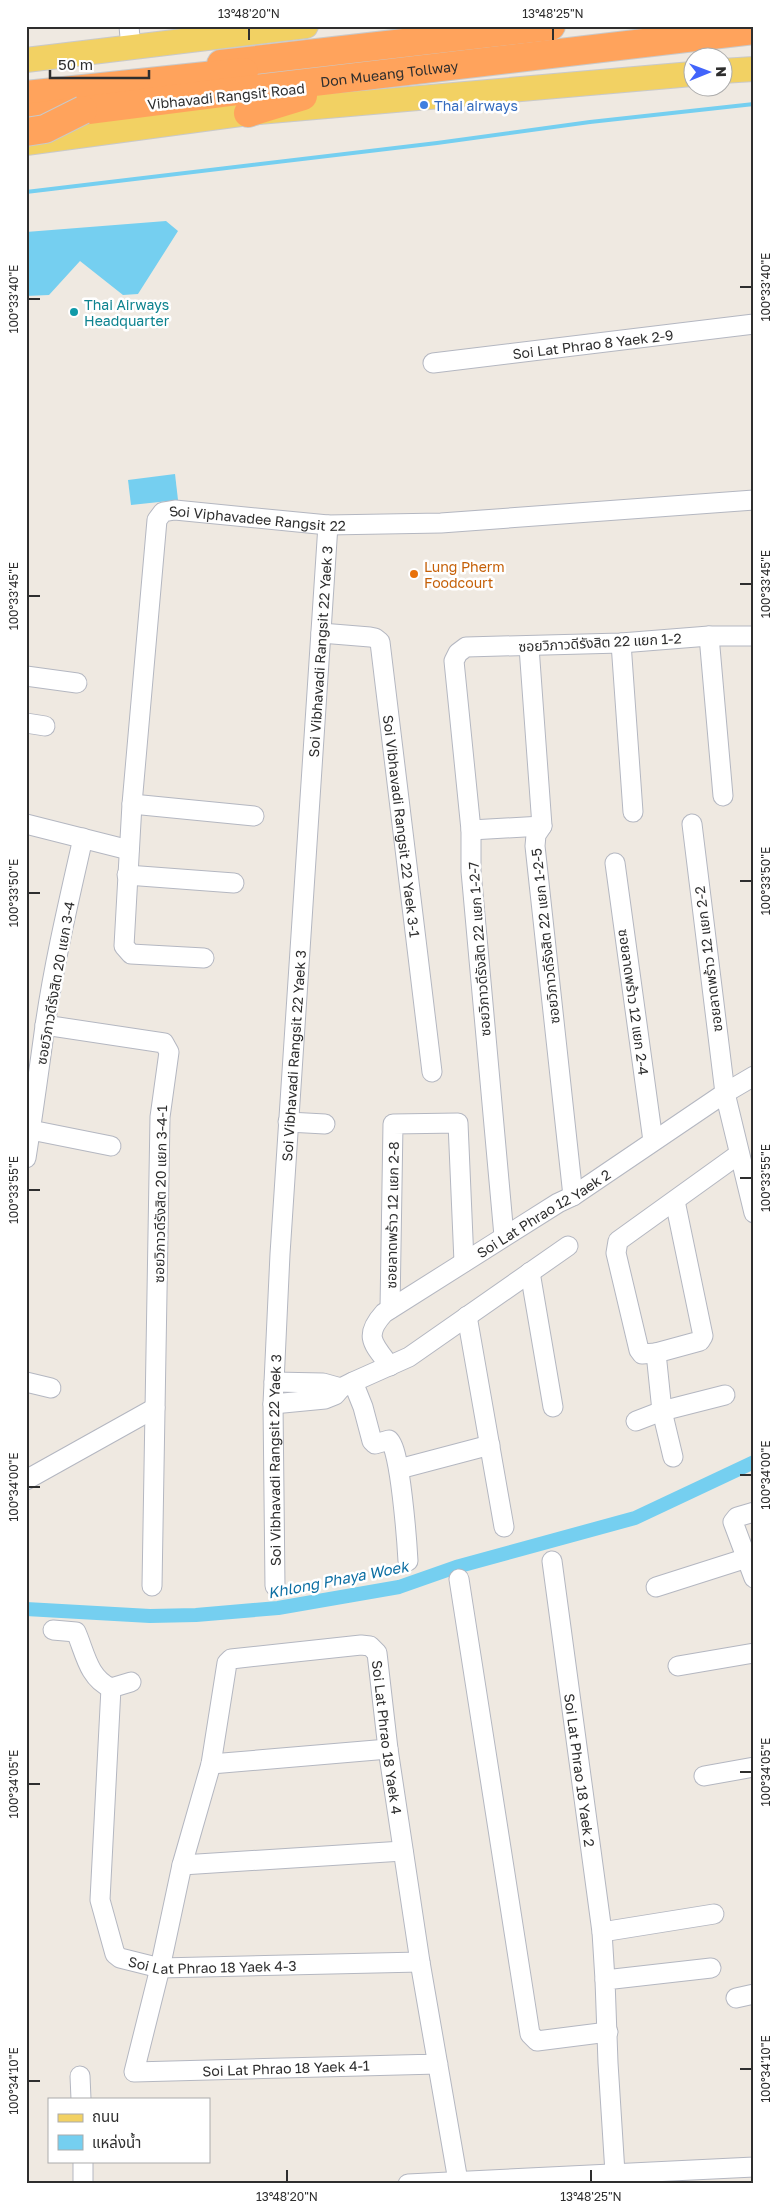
<svg xmlns="http://www.w3.org/2000/svg" width="780" height="2210" font-family="'Golos Text','Noto Sans Thai',sans-serif">
  <rect width="100%" height="100%" fill="#efe9e1"/>
  <g fill="#75cff0">
    <path d="M166,221L178,231L138,294L123,295L80,261L49,295L26,296V232Z"/>
    <path d="M175,474L178,500L131,505L128,480Z"/>
  </g>
  <g fill="none" stroke-linecap="round" stroke-linejoin="round">
    <path stroke="#75cff0" stroke-width="4" d="M26,192L437,143L590,122L754,104"/>
    <path stroke="#75cff0" stroke-width="14" d="M26,1609L150,1616L196,1615L278,1608L399,1587L456,1567L635,1518L754,1462"/>
    <defs>
      <g id="minor">
        <path d="M129,26L131,49"/>
        <path id="s1" d="M433,363L754,324"/>
        <path id="s2" d="M321,633L370,637L375,638L380,642L432,1072"/>
        <path d="M709,636L723,796"/>
        <path d="M621,643L633,812"/>
        <path d="M529,647L542,826L536,835L535,846L573,1196"/>
        <path d="M26,676L77,683"/>
        <path d="M26,723L45,726"/>
        <path d="M132,804L254,816"/>
        <path d="M26,824L129,850"/>
        <path d="M692,824L725,1093L754,1213"/>
        <path d="M471,830L542,826"/>
        <path d="M615,863L653,1141"/>
        <path d="M127,875L234,883"/>
        <path id="s3" d="M204,958L131,954L124,946L132,804L157,520L163,512L175,510L328,525L441,523L754,500"/>
        <path d="M45,1025L164,1043L169,1052L160,1117L152,1586"/>
        <path d="M288,1122L325,1124"/>
        <path d="M26,1129L111,1146"/>
        <path d="M26,1158C33,1114 39,1070 45,1026C54,963 69,900 83,838"/>
        <path d="M504,1236L471,871V830L454,661L458,653L466,647L621,643L709,636H754"/>
        <path d="M530,1272L553,1407"/>
        <path d="M390,1309L393,1124L458,1123L464,1262"/>
        <path d="M467,1316L504,1527"/>
        <path d="M656,1353L642,1354L639,1350L616,1253L618,1241L739,1154"/>
        <path id="s4" d="M390,1366C373,1344 363,1336 384,1313L558,1203L573,1196L725,1093L754,1076"/>
        <path d="M26,1382L51,1388"/>
        <path d="M274,1382L323,1383L341,1388"/>
        <path d="M353,1382L363,1407L372,1441L375,1444L389,1440C400,1446 407,1543 408,1561"/>
        <path d="M273,1404L325,1399L335,1395L341,1388L353,1382L409,1357L568,1246"/>
        <path d="M636,1421L662,1411L725,1395"/>
        <path d="M673,1457L662,1411L656,1353L700,1341L703,1336L675,1201"/>
        <path d="M399,1469L490,1445"/>
        <path d="M26,1480L155,1408"/>
        <path d="M754,1512L737,1517L733,1522L754,1578"/>
        <path id="s5" d="M552,1561L602,1932L605,1980"/>
        <path d="M459,1579L530,2034L537,2041L608,2032"/>
        <path id="s6" d="M275,1586L273,1404L280,1254L328,525"/>
        <path d="M656,1587L747,1558"/>
        <path d="M53,1630L76,1632C85,1652 88,1678 111,1688"/>
        <path d="M678,1666L754,1653"/>
        <path id="s7" d="M131,1682L111,1688L100,1900L115,1954L120,1958L160,1968L420,1962"/>
        <path d="M211,1764L388,1749"/>
        <path d="M704,1776L754,1767"/>
        <path d="M182,1865L403,1851"/>
        <path d="M602,1932L714,1914"/>
        <path d="M736,1998L754,1994"/>
        <path id="s8" d="M438,2064L134,2072L160,1968L182,1865L211,1764L227,1663L231,1659L361,1645L370,1646L377,1653L388,1749L420,1962L458,2181"/>
        <path d="M80,2076L81,2099"/>
        <path d="M83,2161V2184"/>
        <path d="M615,2173L608,2063L605,1980L711,1968"/>
        <path d="M408,2184L754,2167"/>
      </g>
      <g id="major">
        <path d="M26,60L306,26"/>
        <path d="M722,71L754,69"/>
        <path d="M26,143L248,113L692,74"/>
      </g>
      <g id="highway">
        <path d="M221,64L551,26"/>
        <path d="M26,95L244,72"/>
        <path d="M248,113L303,96"/>
        <path id="s9" d="M26,118L229,92L754,30"/>
      </g>
    </defs>
    <use href="#minor" stroke="#b4b7c1" stroke-width="21"/>
    <use href="#major" stroke="#c9c9c9" stroke-width="26"/>
    <use href="#highway" stroke="#c9c9c9" stroke-width="30"/>
    <use href="#minor" stroke="#fff" stroke-width="19"/>
    <use href="#major" stroke="#f2d163" stroke-width="24"/>
    <use href="#highway" stroke="#ffa35c" stroke-width="28"/>
    <defs>
      <path id="highway-bridge" d="M26,132L45,129L83,110"/>
    </defs>
    <use href="#highway-bridge" stroke="#c9c9c9" stroke-width="30" stroke-linecap="butt"/>
    <use href="#highway-bridge" stroke="#ffa35c" stroke-width="28"/>
  </g>
  <path fill="none" stroke="#2e2e2e" stroke-width="2" d="M249,28V40M553,28V40M740,287H752M28,299H40M740,584H752M28,596H40M740,881H752M28,893H40M740,1178H752M28,1190H40M740,1475H752M28,1487H40M740,1772H752M28,1784H40M740,2069H752M28,2081H40M287,2170V2182M591,2170V2182"/>
  <circle fill="#3f7fe0" stroke="#fff" stroke-width="2" cx="424" cy="105" r="5"/>
  <circle fill="#0f9aa8" stroke="#fff" stroke-width="2" cx="74" cy="312" r="5"/>
  <circle fill="#e8710a" stroke="#fff" stroke-width="2" cx="414" cy="574" r="5"/>
  <g text-anchor="middle" dominant-baseline="central" stroke-width="5" stroke-linejoin="round" paint-order="stroke">
    <g font-size="14" fill="#2e2e2e" stroke="#fff">
      <text stroke="none"><textPath href="#s9" startOffset="366">Don Mueang Tollway</textPath></text>
      <text transform="translate(226 96) rotate(-6)">Vibhavadi Rangsit Road</text>
      <text stroke="none"><textPath href="#s1" startOffset="161">Soi Lat Phrao 8 Yaek 2-9</textPath></text>
      <text stroke="none"><textPath href="#s3" startOffset="616">Soi Viphavadee Rangsit 22</textPath></text>
      <text transform="translate(600 642) rotate(-3)">ซอยวิภาวดีรังสิต 22 แยก 1-2</text>
      <text stroke="none"><textPath href="#s6" startOffset="936">Soi Vibhavadi Rangsit 22 Yaek 3</textPath></text>
      <text stroke="none"><textPath href="#s2" startOffset="246">Soi Vibhavadi Rangsit 22 Yaek 3-1</textPath></text>
      <text transform="translate(545 936) rotate(-96)">ซอยวิภาวดีรังสิต 22 แยก 1-2-5</text>
      <text transform="translate(479 949) rotate(-94)">ซอยวิภาวดีรังสิต 22 แยก 1-2-7</text>
      <text transform="translate(708 959) rotate(-97)">ซอยลาดพร้าว 12 แยก 2-2</text>
      <text transform="translate(55 983) rotate(-80)">ซอยวิภาวดีรังสิต 20 แยก 3-4</text>
      <text transform="translate(634 1002) rotate(82)">ซอยลาดพร้าว 12 แยก 2-4</text>
      <text stroke="none"><textPath href="#s6" startOffset="531">Soi Vibhavadi Rangsit 22 Yaek 3</textPath></text>
      <text transform="translate(160 1194) rotate(-89)">ซอยวิภาวดีรังสิต 20 แยก 3-4-1</text>
      <text stroke="none"><textPath href="#s4" startOffset="250">Soi Lat Phrao 12 Yaek 2</textPath></text>
      <text transform="translate(392 1215) rotate(-89)">ซอยลาดพร้าว 12 แยก 2-8</text>
      <text stroke="none"><textPath href="#s6" startOffset="126">Soi Vibhavadi Rangsit 22 Yaek 3</textPath></text>
      <text stroke="none"><textPath href="#s8" startOffset="964">Soi Lat Phrao 18 Yaek 4</textPath></text>
      <text stroke="none"><textPath href="#s5" startOffset="211">Soi Lat Phrao 18 Yaek 2</textPath></text>
      <text stroke="none"><textPath href="#s7" startOffset="389">Soi Lat Phrao 18 Yaek 4-3</textPath></text>
      <text transform="translate(286 2068) rotate(-2)">Soi Lat Phrao 18 Yaek 4-1</text>
    </g>
    <g font-size="14" fill="#366cbe" stroke="#fff" text-anchor="start">
      <text x="434" y="105">Thai airways</text>
    </g>
    <g font-size="14" fill="#0d838f" stroke="#fff" text-anchor="start">
      <text x="84" y="304">Thai Airways<tspan x="84" dy="16">Headquarter</tspan></text>
    </g>
    <g font-size="14" fill="#c56008" stroke="#fff" text-anchor="start">
      <text x="424" y="566">Lung Pherm<tspan x="424" dy="16">Foodcourt</tspan></text>
    </g>
    <g font-size="15" font-style="italic" fill="#0d6fa3" stroke="#fff">
      <text transform="translate(338 1579) rotate(-11)">Khlong Phaya Woek</text>
    </g>
  </g>
  <rect width="780" height="2210" fill="none" stroke="#ffffff" stroke-width="55"/>
  <rect x="48" y="2098" width="162" height="65" fill="#ffffff" stroke="#ababab"/>
  <rect x="58" y="2114" width="25" height="8" fill="#f2d163" stroke="#ababab"/>
  <text x="92" y="2122" font-size="15" fill="#2e2e2e">ถนน</text>
  <rect x="58" y="2135" width="25" height="15" fill="#75cff0" stroke="#ababab"/>
  <text x="92" y="2148" font-size="15" fill="#2e2e2e">แหล่งน้ำ</text>
  <g transform="translate(708 72) rotate(89)"><circle r="24" fill="#ffffff" stroke="#ababab"/>
  <path d="M0-4L9 19L0 12L-9 19Z" fill="#4264fb"/>
  <text y="-8" font-size="14" font-weight="bold" text-anchor="middle" fill="#2e2e2e">N</text>
  </g>
  <path d="M50 70v8h99v-8" fill="none" stroke="#2e2e2e" stroke-width="2.5"/>
  <text x="58" y="70" font-size="15" fill="#2e2e2e" stroke="#ffffff" stroke-width="4" paint-order="stroke">50 m</text>
  <rect x="28" y="28" width="724" height="2154" fill="none" stroke="#2e2e2e" stroke-width="2"/>
  <g font-size="12" text-anchor="middle" fill="#2e2e2e">
    <text x="249" y="18">13°48'20"N</text>
    <text x="553" y="18">13°48'25"N</text>
    <text transform="translate(766 287) rotate(-90)" y="4">100°33'40"E</text>
    <text transform="translate(14 299) rotate(-90)" y="4">100°33'40"E</text>
    <text transform="translate(766 584) rotate(-90)" y="4">100°33'45"E</text>
    <text transform="translate(14 596) rotate(-90)" y="4">100°33'45"E</text>
    <text transform="translate(766 881) rotate(-90)" y="4">100°33'50"E</text>
    <text transform="translate(14 893) rotate(-90)" y="4">100°33'50"E</text>
    <text transform="translate(766 1178) rotate(-90)" y="4">100°33'55"E</text>
    <text transform="translate(14 1190) rotate(-90)" y="4">100°33'55"E</text>
    <text transform="translate(766 1475) rotate(-90)" y="4">100°34'00"E</text>
    <text transform="translate(14 1487) rotate(-90)" y="4">100°34'00"E</text>
    <text transform="translate(766 1772) rotate(-90)" y="4">100°34'05"E</text>
    <text transform="translate(14 1784) rotate(-90)" y="4">100°34'05"E</text>
    <text transform="translate(766 2069) rotate(-90)" y="4">100°34'10"E</text>
    <text transform="translate(14 2081) rotate(-90)" y="4">100°34'10"E</text>
    <text x="287" y="2201">13°48'20"N</text>
    <text x="591" y="2201">13°48'25"N</text>
  </g>
</svg>
